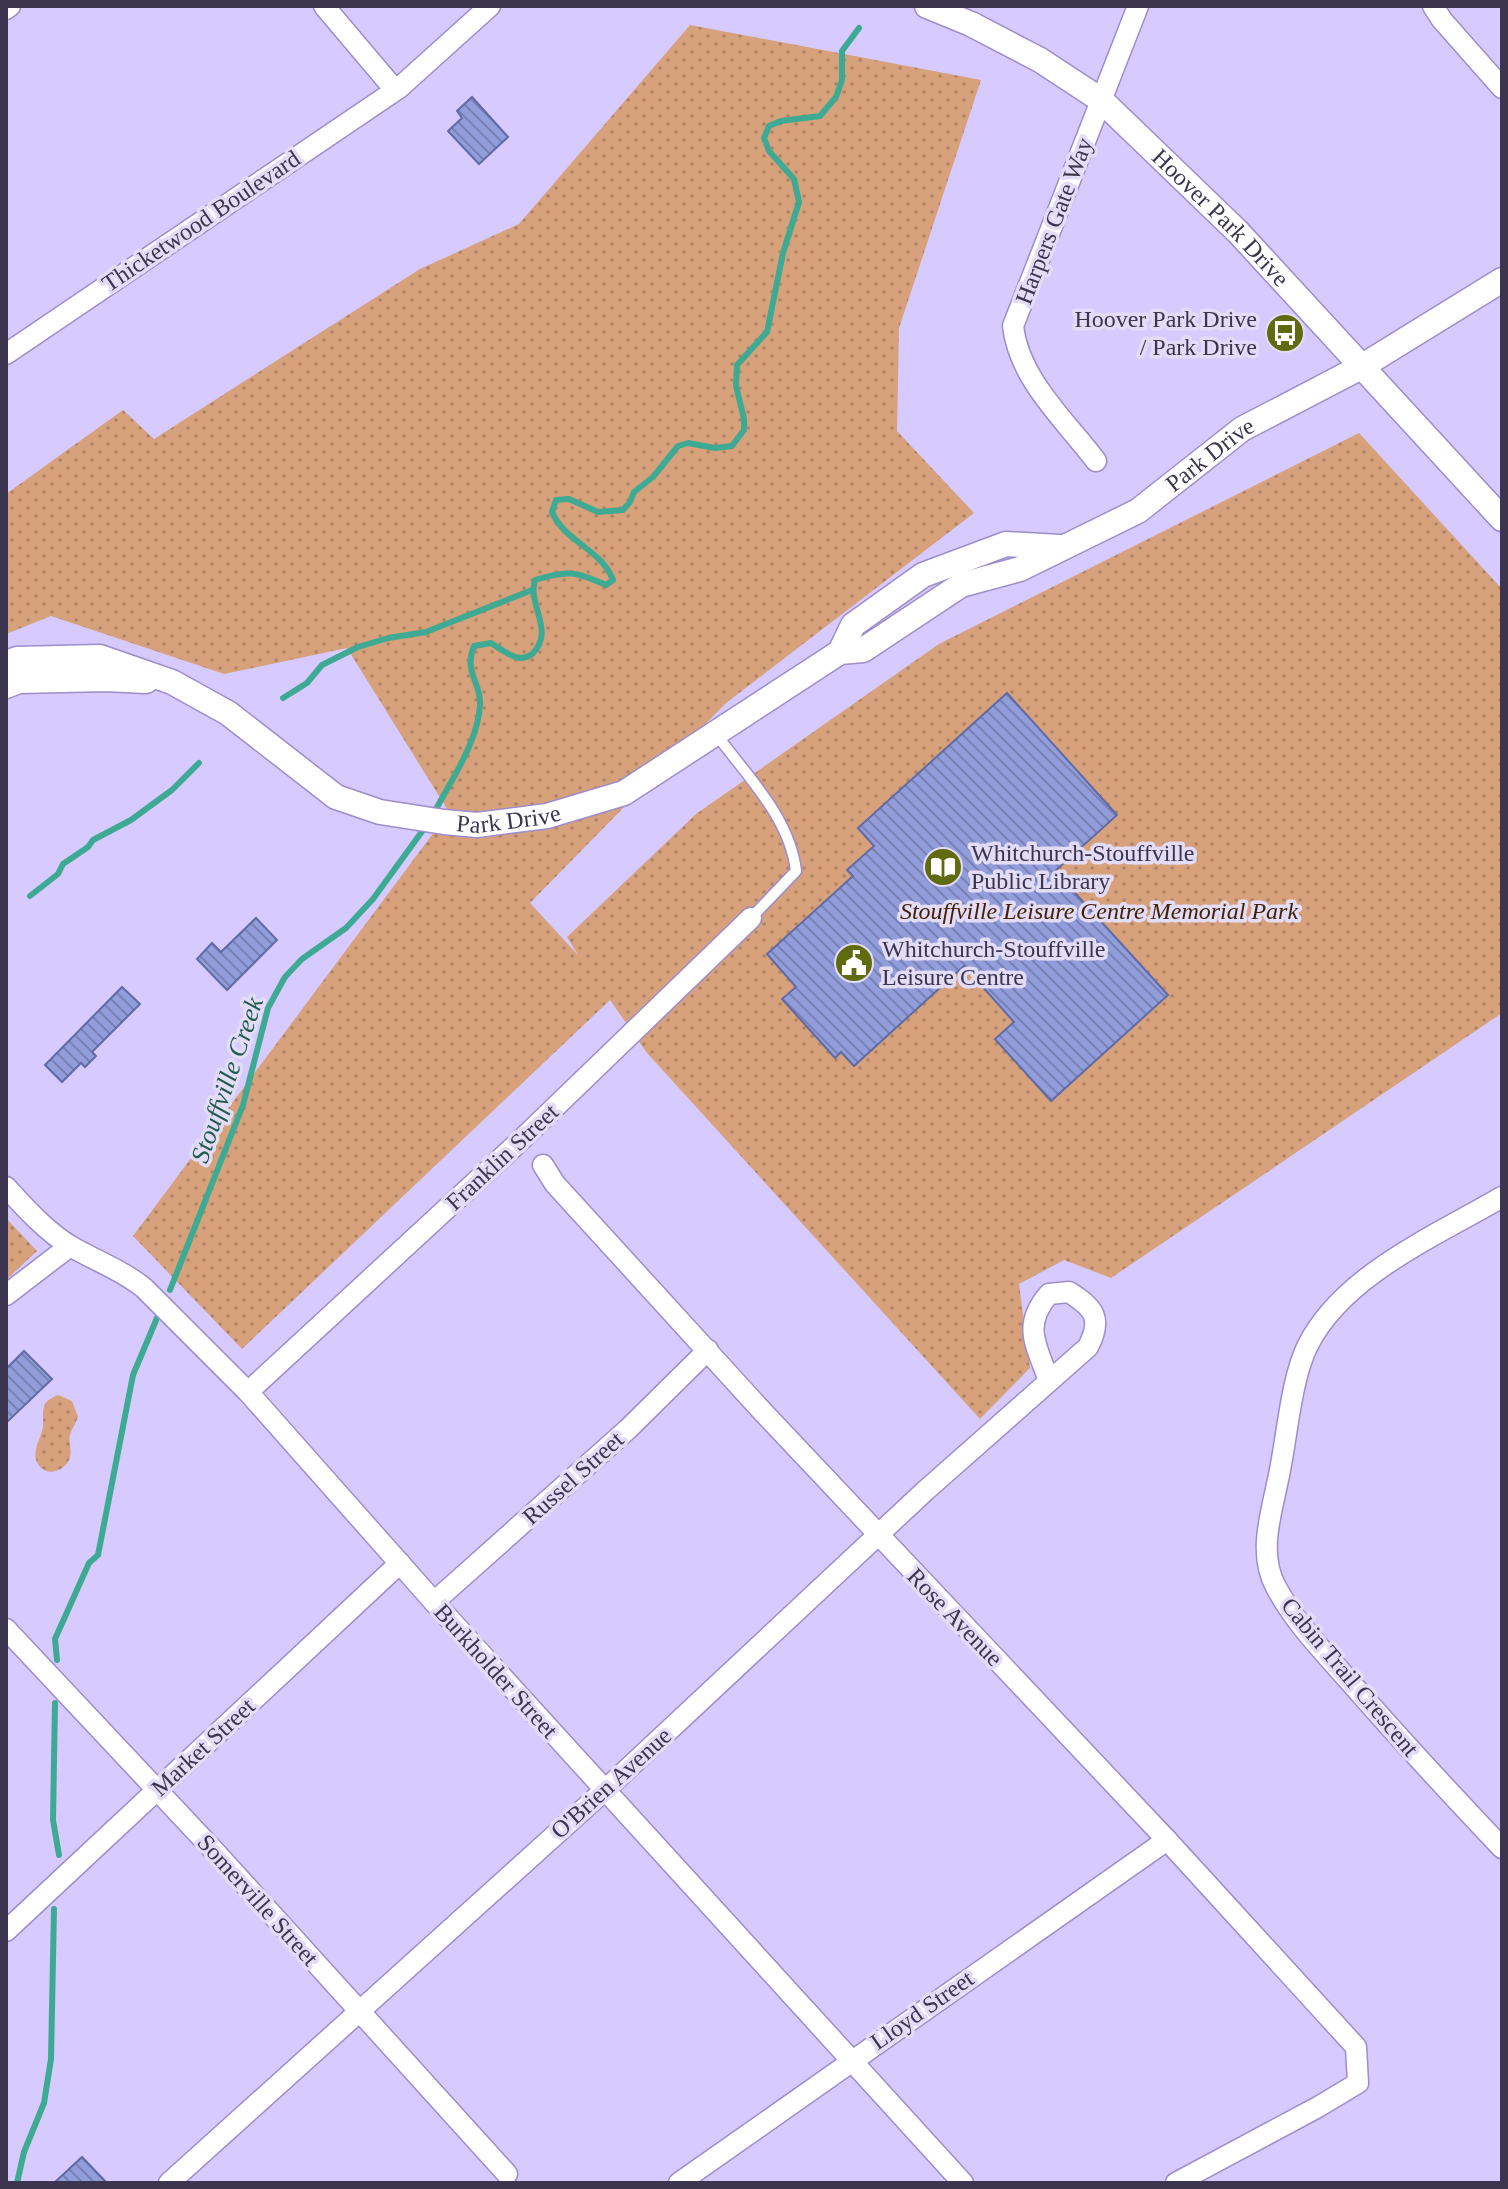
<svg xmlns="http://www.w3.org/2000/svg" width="1508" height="2189" font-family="'Times New Roman',serif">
  <defs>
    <pattern id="park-dots" width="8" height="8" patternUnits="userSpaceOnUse" patternTransform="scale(2)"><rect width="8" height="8" fill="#d6a17b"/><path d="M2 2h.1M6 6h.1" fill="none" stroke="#af8467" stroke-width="1.8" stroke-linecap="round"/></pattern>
    <pattern id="building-back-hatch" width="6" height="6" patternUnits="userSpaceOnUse" patternTransform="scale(2)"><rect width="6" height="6" fill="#929ddb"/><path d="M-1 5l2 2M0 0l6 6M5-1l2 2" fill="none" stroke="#7881b4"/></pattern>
  </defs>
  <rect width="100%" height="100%" fill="#d7cafe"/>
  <g fill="url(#park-dots)">
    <path d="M690,25L981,80L899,328L897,431L974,513L726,703L530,903L578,955L567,937L696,814L939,644L1359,433L1502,589V1013L1111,1278L1064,1260L1019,1284L1030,1368L980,1419L647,1053L610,1000L242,1349L133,1236L449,812L347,648L224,674L51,616L6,634V494L123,410L154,439L420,269L519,224Z"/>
    <path d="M6,1218L37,1251L6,1280Z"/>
    <path d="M58,1395L72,1401L78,1417C76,1423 72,1428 70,1435C68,1443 73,1451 69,1460C63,1472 46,1477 38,1464C31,1453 41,1438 43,1427C44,1420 42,1413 44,1407C46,1400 52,1398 58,1395Z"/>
  </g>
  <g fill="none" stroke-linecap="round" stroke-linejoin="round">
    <g stroke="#3faa93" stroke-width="6">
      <path d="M283,698L307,683L322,665L358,647L388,638L426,632L532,590"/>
      <path d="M434,813C451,780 477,744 480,706C482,683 463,673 474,646L491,643C503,650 519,665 532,654C556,631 527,605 535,580C567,570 575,571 606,585L613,580C602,550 564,541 552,512L556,500L569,499L598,512L623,510L630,502L634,492L653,477L678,446L688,443L715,448L732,446L744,430V419L736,386L737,365L767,332L783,253L799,202L794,179L769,151L764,138L769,126L781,121L820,116L836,97L842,80V51L859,28"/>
      <path d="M30,896L58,874L63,864L88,847L93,840L131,820L172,790L199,763"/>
      <path d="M170,1290L243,1105L268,1008L285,977L302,959L346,928L373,899L426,826"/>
      <path d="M57,1660L55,1639L89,1563L98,1555L133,1375L157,1318"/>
      <path d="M55,1703L53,1820L59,1855"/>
      <path d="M17,2183L24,2152L44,2103L51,2059L54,1909"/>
    </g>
  </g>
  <g fill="url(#building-back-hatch)" stroke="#616aa4" stroke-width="2">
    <path d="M472,97L508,137L479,164L448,131L462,118L457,111Z"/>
    <path d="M1007,693L1117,815L1055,871L1168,995L1051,1101L995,1039L1014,1022L964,966L854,1066L841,1052L835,1058L782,999L796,987L767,954L853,876L847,870L874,846L858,828Z"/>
    <path d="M256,918L277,940L227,990L197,959L212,943L221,952Z"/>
    <path d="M122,987L140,1004L92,1052L96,1056L85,1067L81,1063L62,1082L45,1065Z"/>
    <path d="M24,1351L52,1379L6,1423V1369Z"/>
    <path d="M82,2157L107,2183H54Z"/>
  </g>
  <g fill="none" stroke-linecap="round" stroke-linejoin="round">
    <defs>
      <path id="service" d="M716,734C747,776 790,818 796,871L751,918"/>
      <g id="minor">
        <path d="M324,6L395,90"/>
        <path d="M1433,6L1442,20L1502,88"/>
        <path d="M6,9L10,6"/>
        <path d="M6,354L399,88L490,6"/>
        <path d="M1096,461C1065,420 1019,379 1013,326L1138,6"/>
        <path d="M543,1165L555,1184L762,1411L1167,1840L1356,2047L1358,2083L1318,2107L1176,2183"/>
        <path d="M6,1187C25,1208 48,1233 72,1247C96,1261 122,1270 144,1288L248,1392L434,1602L963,2183"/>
        <path d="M1502,1197C1437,1235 1343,1275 1308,1345C1291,1378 1287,1438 1279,1475C1272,1511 1257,1553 1276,1587C1295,1623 1324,1652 1351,1683C1400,1739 1450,1793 1502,1848"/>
        <path d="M6,1295L70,1246"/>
        <path d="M248,1392L521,1140L751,918"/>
        <path d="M434,1602L628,1429L708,1350"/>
        <path d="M6,1629L219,1856L507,2174"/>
        <path d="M6,1931L400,1563"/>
        <path d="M169,2183L605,1790L925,1491L1088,1347C1103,1318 1094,1308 1069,1292L1049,1294C1021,1326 1037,1346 1049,1381"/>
        <path d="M679,2183L1167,1840"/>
      </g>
      <g id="tertiary">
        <path id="s1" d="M927,6L971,24L1040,60L1101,100L1238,232L1502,519"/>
        <path d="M840,652L853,625L923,575L1006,544L1060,547"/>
        <path id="s2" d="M6,663L17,659L100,657L172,682L228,713L336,797L380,812L444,822L477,825L547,816L624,793L840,652L863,650L961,585L1020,569L1138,511L1242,429L1361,367L1502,280"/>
        <path d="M6,686L19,681L106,679L146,681"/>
      </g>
    </defs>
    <use href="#service" stroke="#9d8dcb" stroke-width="13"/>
    <use href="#minor" stroke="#9d8dcb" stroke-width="23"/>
    <use href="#tertiary" stroke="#9d8dcb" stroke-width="27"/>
    <use href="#service" stroke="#fff" stroke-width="10"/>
    <use href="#minor" stroke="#fff" stroke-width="20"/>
    <use href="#tertiary" stroke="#fff" stroke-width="24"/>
  </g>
  <defs>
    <symbol id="bus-disc" viewBox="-11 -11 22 22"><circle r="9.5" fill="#606a0f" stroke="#e2dcf6"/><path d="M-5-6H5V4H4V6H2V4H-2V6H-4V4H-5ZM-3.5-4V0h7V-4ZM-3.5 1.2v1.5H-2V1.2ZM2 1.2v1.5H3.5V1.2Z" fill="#fff"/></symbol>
    <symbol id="library-disc" viewBox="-11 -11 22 22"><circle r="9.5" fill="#606a0f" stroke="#e2dcf6"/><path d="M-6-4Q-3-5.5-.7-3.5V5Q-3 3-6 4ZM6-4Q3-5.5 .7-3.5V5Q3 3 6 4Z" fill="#fff"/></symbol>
    <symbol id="civic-disc" viewBox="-11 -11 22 22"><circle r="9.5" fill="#606a0f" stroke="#e2dcf6"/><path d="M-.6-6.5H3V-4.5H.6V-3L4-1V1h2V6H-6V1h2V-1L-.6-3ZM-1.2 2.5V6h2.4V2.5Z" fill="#fff"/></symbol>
  </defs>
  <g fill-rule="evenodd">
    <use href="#bus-disc" x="1263" y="311" width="44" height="44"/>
    <use href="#library-disc" x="921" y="845" width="44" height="44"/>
    <use href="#civic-disc" x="832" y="941" width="44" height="44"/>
  </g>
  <g text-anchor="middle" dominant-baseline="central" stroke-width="7" stroke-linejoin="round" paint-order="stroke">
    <g font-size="24" fill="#3c354f" stroke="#e2dcf6">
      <text stroke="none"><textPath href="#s1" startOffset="366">Hoover Park Drive</textPath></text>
      <text transform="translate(201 221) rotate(-34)">Thicketwood Boulevard</text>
      <text transform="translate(1054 221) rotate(-69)">Harpers Gate Way</text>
      <text stroke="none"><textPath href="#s2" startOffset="1350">Park Drive</textPath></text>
      <text stroke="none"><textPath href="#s2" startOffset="548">Park Drive</textPath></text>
      <text transform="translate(502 1157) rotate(-43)">Franklin Street</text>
      <text transform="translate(573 1478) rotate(-42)">Russel Street</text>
      <text transform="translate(955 1617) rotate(46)">Rose Avenue</text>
      <text transform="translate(496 1671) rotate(48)">Burkholder Street</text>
      <text transform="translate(1350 1677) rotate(50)">Cabin Trail Crescent</text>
      <text transform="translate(203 1747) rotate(-43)">Market Street</text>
      <text transform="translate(611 1783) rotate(-42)">O'Brien Avenue</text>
      <text transform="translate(258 1900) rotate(48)">Somerville Street</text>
      <text transform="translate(922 2010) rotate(-35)">Lloyd Street</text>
    </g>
    <g font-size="24" fill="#3c354f" stroke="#e2dcf6" text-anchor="start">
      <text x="1257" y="319" text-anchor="end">Hoover Park Drive<tspan x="1257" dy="28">/ Park Drive</tspan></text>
      <text x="971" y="853">Whitchurch-Stouffville<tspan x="971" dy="28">Public Library</tspan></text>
      <text x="882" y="949">Whitchurch-Stouffville<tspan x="882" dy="28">Leisure Centre</tspan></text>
    </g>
    <g font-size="24" font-style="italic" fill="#422105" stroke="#e2dcf6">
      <text x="1099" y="911">Stouffville Leisure Centre Memorial Park</text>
    </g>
    <g font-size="26" font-style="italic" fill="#215b4e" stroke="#e2dcf6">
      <text transform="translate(227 1080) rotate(-71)">Stouffville Creek</text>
    </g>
  </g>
  <rect width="1508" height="2189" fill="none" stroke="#3c354f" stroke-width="16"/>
</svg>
